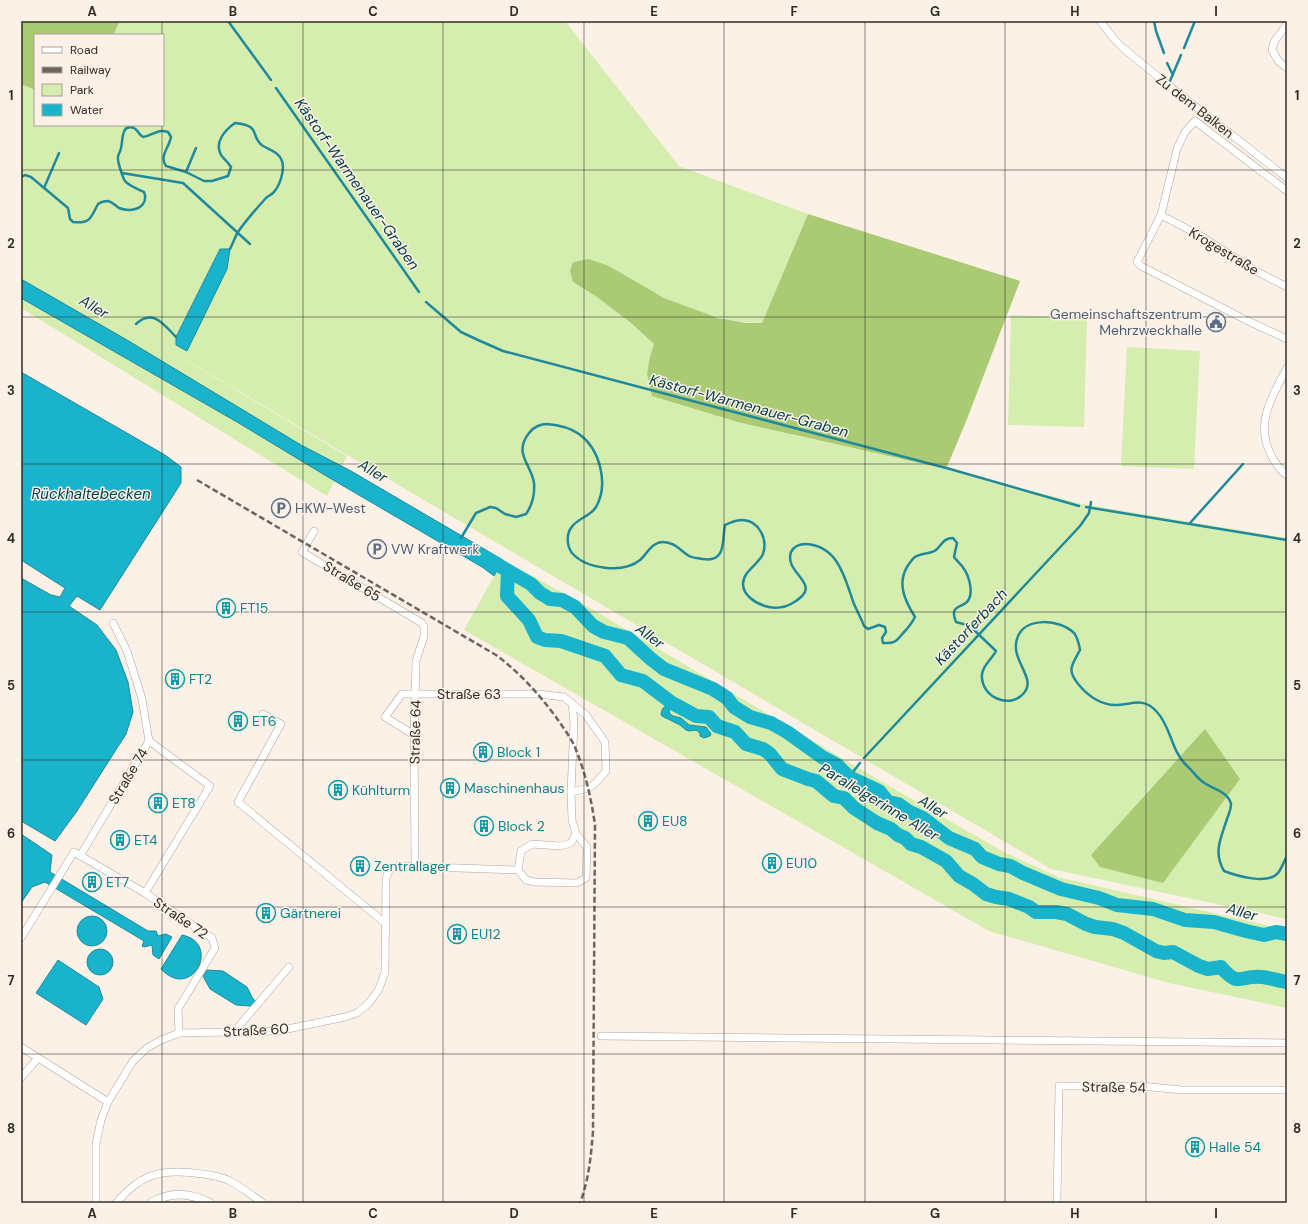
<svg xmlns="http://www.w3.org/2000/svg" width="1308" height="1224" font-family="'DM Sans',sans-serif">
  <rect width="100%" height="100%" fill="#fbf1e6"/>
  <g fill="#d5eeaf">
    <path d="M120,21H565L679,166L808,214L762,323C728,323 696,312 665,298C646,289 628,277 609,266L574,282L597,297L631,323L654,344L793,435L946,469L1083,504L1287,538V919L1051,869L113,317L347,456L327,496L21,308V84L35,90V125H163V35H113Z"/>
    <path d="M1011,315L1087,318L1084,427L1008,425Z"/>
    <path d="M1127,347L1200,351L1194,469L1121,466Z"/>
    <path d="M503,560L580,602L872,776L1002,851L1058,877L1287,930V1008L1169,983L989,931L464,630Z"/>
  </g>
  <g fill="#aacb74">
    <path d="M21,21H120L113,35H35V90L21,84Z"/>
    <path d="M808,214L1020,281L965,424L946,469L738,422L652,396L647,374L650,357L654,344L631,323L597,297L573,282L570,271L573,262L589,259L609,266L664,298L718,318L747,323H762Z"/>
    <path d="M1205,729L1240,779L1163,883L1100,867L1091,855Z"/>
  </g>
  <g fill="#19b3cc" stroke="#208a9b">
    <path d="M220,249H230L227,269L187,351L176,345V337Z"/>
    <path d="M21,279L127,340L301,445L351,471L503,560L494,576L482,567L328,477L237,422L21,298Z"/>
    <path d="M21,372L165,455L181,467V483L100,610L77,596L69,606L97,625L116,650L128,682L133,712L126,734L77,811L55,841L21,821V578L51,595L60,597L65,588L21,560Z"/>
    <path d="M672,703L669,711L670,714L673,716L681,718L689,725L706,727L711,734L710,736L704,738L700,736V733L696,730L689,731L686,730L680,725L662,716L661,714C662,707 666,705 672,703Z"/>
    <path d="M21,834L52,855L50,872L148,931H156L158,936L166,934L172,937L159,959L153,955L152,945L144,947L142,946L144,941L45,882L32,887L21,903Z"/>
    <circle cx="92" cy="931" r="15"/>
    <path d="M182,935C222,943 192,1002 161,969Z"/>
    <circle cx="100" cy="962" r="13"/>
    <path d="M58,960L99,987L103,999L86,1025L36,993Z"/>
    <path d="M207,970L223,971L247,987L253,999L257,1002L253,1008L250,1006L236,1005L210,989L203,976Z"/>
  </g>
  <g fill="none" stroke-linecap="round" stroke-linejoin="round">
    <g stroke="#208a9b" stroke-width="2.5">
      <path d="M228,21L271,80"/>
      <path d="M1154,21L1156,31L1164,53"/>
      <path d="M1184,48L1195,21"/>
      <path d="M1167,63L1173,75"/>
      <path d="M1170,81L1181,55"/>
      <path d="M276,88L419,292"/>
      <path d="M186,172L196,148"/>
      <path d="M122,173L183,183L250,244"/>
      <path d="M21,177L25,175L31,177L68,208L70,219L73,222C91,224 91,217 98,204C101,202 104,201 108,201C112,202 115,205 119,208C126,211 138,211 143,204C146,200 146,197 144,192C138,189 129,186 125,181C123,178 117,161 118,157C118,154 121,151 121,148C123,141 121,123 134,128C138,130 139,135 143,137C152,136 158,128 168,132L171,137C169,148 159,156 166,166L186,172L204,181H212L228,176L231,167C228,162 224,159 221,155C214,142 225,130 235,123C263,126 249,136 263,146C270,150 279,152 282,161C285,170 280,186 273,193C271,195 268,196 266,198C256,209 246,220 238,232C235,237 233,243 230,249"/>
      <path d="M44,188L59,153"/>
      <path d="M426,302L461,332L478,340L503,351L950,469L1079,506"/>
      <path d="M136,324C153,308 164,325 176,337"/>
      <path d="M1086,507L1287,540"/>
      <path d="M1190,523L1243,464"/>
      <path d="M461,538L476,513L490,507L496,508L505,514L516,517L526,514C533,504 535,495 534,483C531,463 513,454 529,433C533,427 541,424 547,424C559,425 569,427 579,434C600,449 609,484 596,507C590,517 577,518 571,528C566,535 567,546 572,553C586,569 623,574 640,560C647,554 652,542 663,542C674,542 680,550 689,556C693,558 698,558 703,559C727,563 722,539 725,525C731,522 736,520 743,520C759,521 768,539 763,554C759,564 743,571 743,584C743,595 755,603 765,606C773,609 784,608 791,604C828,584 783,575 791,552C794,546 800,544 806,544C839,546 845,579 854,604C857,611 861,618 864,626L868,629L879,625L885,627L886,632L882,638L883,643C898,644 897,639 906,630C910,625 912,623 915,617C905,601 897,584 907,567C909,564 912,559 915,557C921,553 931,554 936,550C942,545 943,538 953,538L957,543L954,557C957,561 962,565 964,569C969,576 973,591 969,599C965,609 948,603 956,622L967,625L973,629L996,651C992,659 983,665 982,674C980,697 1010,710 1024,693C1037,678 1010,660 1017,639C1024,616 1060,619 1074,633C1078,638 1079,644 1080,650C1072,665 1066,670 1079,685C1088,696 1102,706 1118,705C1133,704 1144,697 1157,712C1171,727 1171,750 1186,765C1192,770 1197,778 1203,782C1212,789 1228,791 1231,804C1231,809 1229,814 1227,819C1221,838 1213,852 1224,871C1237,876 1268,885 1278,873C1282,868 1284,861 1287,856"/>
      <path d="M864,758L1080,526L1089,513L1091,502"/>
      <path d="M849,777L860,763"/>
    </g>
    <g stroke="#19b3cc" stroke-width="14">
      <path d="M484,557L531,584L540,593L550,599L562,600L575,607L593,626L604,632L628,638L651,659L664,669L713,689L727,698L734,707L750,717L771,723L787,732L822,757L837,765L849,777L879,791L888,802L898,804L908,811L923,818L949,838L975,849L982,857L999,864L1010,866L1023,873L1061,889L1099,898L1117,905L1153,909L1185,920L1214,922L1246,931L1264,935L1276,932L1287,934"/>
      <path d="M508,571L507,596L529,620L537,637L545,640L561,641L605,656L621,675L643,681L672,703L687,711L696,716L709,717L717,726L735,732L746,744L763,749L770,754L782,769L808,779L816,781L834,796L844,798L854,808L877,823L891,829L898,835L905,838L911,844L921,847L946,861L959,876L973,884L986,894L996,897L1009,899L1029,907L1036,912H1056L1067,914L1086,924L1095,927L1113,929L1124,933L1156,951L1164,953L1173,952L1199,966L1208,969L1221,967C1240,989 1240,974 1262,977C1271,978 1279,981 1287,982"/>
    </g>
    <defs>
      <g id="minor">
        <path d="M1100,21L1114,39L1123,48L1173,89L1287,178"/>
        <path d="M1287,24L1274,42L1272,50L1279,62L1287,68"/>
        <path d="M1287,191L1195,121L1185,132L1177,149L1161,215L1137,262L1141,266L1246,320L1287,339"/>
        <path d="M1161,215L1199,235L1256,271L1287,287"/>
        <path d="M1287,368C1276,389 1259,416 1266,441C1266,445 1269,449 1270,453C1274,461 1279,470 1287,475"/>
        <path d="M314,531L302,552L422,623L424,627V636L416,661L414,735L415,867"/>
        <path d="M263,714L281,724L238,802L385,923"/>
        <path d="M414,735L385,717L402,694H539L564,697L586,715L605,742L606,771C592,788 592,788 571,792"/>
        <path d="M80,856L149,741L142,699L127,651L113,623"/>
        <path d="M518,870L521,851L532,844L560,846L571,843L576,834"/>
        <path d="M145,893L210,786L149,741"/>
        <path d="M21,938L74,852L145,893L212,938L215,948L178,1009L179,1033"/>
        <path d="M234,1032L289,967"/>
        <path d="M601,1036L1287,1043"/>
        <path d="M21,1047L108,1102"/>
        <path d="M21,1078L38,1058"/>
        <path d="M96,1203V1144L101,1120L108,1102L133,1061L147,1048L161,1040L179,1033L278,1031L345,1017L357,1013L369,1003L379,989L385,972L386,879L388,872L392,868L399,866L518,870L526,880L535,882L577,883L586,878L587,847L576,834L572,820L571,792L574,722L572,703"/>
        <path d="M116,1203C140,1175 158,1169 194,1173C205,1174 220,1176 230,1181C242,1187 252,1196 263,1203"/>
        <path d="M1057,1203L1059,1086H1140L1182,1090H1287"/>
      </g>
      <path id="tertiary" d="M151,1203C170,1191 191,1193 210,1203"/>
    </defs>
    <use href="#minor" stroke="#afa59c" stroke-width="8"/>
    <use href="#tertiary" stroke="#afa59c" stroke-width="9"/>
    <use href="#minor" stroke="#fff" stroke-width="7"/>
    <use href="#tertiary" stroke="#fff" stroke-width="8"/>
    <path stroke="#6c6660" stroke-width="2.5" stroke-dasharray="6 3" stroke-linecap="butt" d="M197,480L496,655C520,673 538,693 556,717C562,726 569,735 574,745C585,771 591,797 595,825L593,1131C591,1156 589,1179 580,1203"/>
  </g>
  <path fill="none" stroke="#302c28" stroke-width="1" stroke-opacity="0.55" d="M162,21V35M303,21V1203M443,21V1203M584,21V1203M724,21V1203M865,21V1203M1005,21V1203M1146,21V1203M162,125V1203M21,170H1287M21,317H1287M21,464H1287M21,612H1287M21,760H1287M21,907H1287M21,1054H1287"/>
  <defs>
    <symbol id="civic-ring" viewBox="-11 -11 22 22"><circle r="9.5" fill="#fbf1e6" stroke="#5c6f8a" stroke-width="1.5"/><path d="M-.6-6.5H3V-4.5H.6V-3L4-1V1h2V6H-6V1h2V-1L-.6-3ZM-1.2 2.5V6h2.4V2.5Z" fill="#5c6f8a"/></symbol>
    <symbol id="parking-ring" viewBox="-11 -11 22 22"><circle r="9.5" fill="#fbf1e6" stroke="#5c6f8a" stroke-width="1.5"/><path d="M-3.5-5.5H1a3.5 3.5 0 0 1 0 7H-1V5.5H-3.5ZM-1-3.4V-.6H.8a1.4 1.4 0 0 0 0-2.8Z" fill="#5c6f8a"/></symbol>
    <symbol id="building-ring" viewBox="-11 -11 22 22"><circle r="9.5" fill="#fbf1e6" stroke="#0f9aa8" stroke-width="1.5"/><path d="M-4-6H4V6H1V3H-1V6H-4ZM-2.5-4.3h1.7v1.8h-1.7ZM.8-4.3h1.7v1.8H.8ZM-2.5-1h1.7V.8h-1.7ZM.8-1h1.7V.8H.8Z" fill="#0f9aa8"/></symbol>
  </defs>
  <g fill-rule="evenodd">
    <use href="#civic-ring" x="1205" y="311" width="22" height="22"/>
    <use href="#parking-ring" x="270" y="497" width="22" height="22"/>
    <use href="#parking-ring" x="366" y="538" width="22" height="22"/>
    <use href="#building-ring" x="215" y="597" width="22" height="22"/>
    <use href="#building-ring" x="164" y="668" width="22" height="22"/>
    <use href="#building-ring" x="227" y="710" width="22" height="22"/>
    <use href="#building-ring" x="472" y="741" width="22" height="22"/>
    <use href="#building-ring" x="439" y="777" width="22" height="22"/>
    <use href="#building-ring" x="327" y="779" width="22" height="22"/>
    <use href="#building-ring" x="147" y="792" width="22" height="22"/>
    <use href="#building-ring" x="637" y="810" width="22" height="22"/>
    <use href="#building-ring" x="473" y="815" width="22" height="22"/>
    <use href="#building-ring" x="109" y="829" width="22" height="22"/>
    <use href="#building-ring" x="761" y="852" width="22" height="22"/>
    <use href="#building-ring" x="349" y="855" width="22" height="22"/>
    <use href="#building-ring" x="81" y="871" width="22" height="22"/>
    <use href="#building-ring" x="255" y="902" width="22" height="22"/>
    <use href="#building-ring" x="446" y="923" width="22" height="22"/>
    <use href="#building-ring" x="1184" y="1136" width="22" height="22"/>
  </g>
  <g text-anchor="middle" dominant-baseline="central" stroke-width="3" stroke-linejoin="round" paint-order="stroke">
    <g font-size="14" fill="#302c28" stroke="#fbf1e6">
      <text transform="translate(1195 106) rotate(38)">Zu dem Balken</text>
      <text transform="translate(1224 251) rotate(31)">Krogestraße</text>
      <text transform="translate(352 581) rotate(31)">Straße 65</text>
      <text x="469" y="694">Straße 63</text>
      <text transform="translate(415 732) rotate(-89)">Straße 64</text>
      <text transform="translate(128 776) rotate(-59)">Straße 74</text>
      <text transform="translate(181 918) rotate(34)">Straße 72</text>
      <text transform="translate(256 1030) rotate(-3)">Straße 60</text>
      <text transform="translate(1114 1087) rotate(1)">Straße 54</text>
    </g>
    <g font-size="14" fill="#4e5e75" stroke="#fbf1e6" text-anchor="start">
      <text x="1202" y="314" text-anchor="end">Gemeinschaftszentrum<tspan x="1202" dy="16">Mehrzweckhalle</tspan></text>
      <text x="295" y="508">HKW-West</text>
      <text x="391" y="549">VW Kraftwerk</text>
    </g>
    <g font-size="14" fill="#0d838f" stroke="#fbf1e6" text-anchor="start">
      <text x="240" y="608">FT15</text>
      <text x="189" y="679">FT2</text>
      <text x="252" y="721">ET6</text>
      <text x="497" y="752">Block 1</text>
      <text x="464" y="788">Maschinenhaus</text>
      <text x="352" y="790">Kühlturm</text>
      <text x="172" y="803">ET8</text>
      <text x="662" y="821">EU8</text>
      <text x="498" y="826">Block 2</text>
      <text x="134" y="840">ET4</text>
      <text x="786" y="863">EU10</text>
      <text x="374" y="866">Zentrallager</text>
      <text x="106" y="882">ET7</text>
      <text x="280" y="913">Gärtnerei</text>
      <text x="471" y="934">EU12</text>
      <text x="1209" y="1147">Halle 54</text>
    </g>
    <g font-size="15" font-style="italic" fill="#01414b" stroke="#fbf1e6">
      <text transform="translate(357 184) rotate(55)">Kästorf-Warmenauer-Graben</text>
      <text transform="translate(94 307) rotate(31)">Aller</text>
      <text transform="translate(749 406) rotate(15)">Kästorf-Warmenauer-Graben</text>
      <text transform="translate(373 471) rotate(31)">Aller</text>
      <text x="91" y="494">Rückhaltebecken</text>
      <text transform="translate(971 627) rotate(-47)">Kästorferbach</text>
      <text transform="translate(650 636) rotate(37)">Aller</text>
      <text transform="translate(879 802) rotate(31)">Parallelgerinne Aller</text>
      <text transform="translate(933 807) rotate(32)">Aller</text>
      <text transform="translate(1242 912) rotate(15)">Aller</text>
    </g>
  </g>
  <rect width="1308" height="1224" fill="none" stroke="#fbf1e6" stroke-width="44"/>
  <rect x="34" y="34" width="130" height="92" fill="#fbf1e6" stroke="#aaa29a"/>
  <rect x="42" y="47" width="20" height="6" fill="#ffffff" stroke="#aaa29a"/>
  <text x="70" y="54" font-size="12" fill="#302c28">Road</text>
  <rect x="42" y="67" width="20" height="6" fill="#6c6660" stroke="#aaa29a"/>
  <text x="70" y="74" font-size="12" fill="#302c28">Railway</text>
  <rect x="42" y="84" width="20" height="12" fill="#d5eeaf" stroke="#aaa29a"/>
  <text x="70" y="94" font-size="12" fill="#302c28">Park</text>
  <rect x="42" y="104" width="20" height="12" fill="#19b3cc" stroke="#aaa29a"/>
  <text x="70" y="114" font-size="12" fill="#302c28">Water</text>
  <rect x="22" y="22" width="1264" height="1180" fill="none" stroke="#302c28" stroke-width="1.5"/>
  <g font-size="13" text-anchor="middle" font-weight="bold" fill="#302c28">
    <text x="92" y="16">A</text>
    <text x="233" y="16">B</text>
    <text x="373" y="16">C</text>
    <text x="514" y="16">D</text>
    <text x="654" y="16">E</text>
    <text x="794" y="16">F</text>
    <text x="935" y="16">G</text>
    <text x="1075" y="16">H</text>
    <text x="1216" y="16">I</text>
    <text x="11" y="100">1</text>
    <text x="1297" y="100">1</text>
    <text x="11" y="248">2</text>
    <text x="1297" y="248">2</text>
    <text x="11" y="395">3</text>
    <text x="1297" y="395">3</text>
    <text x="11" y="543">4</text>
    <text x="1297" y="543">4</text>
    <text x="11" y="690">5</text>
    <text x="1297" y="690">5</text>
    <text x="11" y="838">6</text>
    <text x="1297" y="838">6</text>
    <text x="11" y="985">7</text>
    <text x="1297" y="985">7</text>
    <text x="11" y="1133">8</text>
    <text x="1297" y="1133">8</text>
    <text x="92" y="1218">A</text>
    <text x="233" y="1218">B</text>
    <text x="373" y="1218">C</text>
    <text x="514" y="1218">D</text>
    <text x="654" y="1218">E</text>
    <text x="794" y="1218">F</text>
    <text x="935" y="1218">G</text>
    <text x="1075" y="1218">H</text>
    <text x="1216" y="1218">I</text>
  </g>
</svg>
